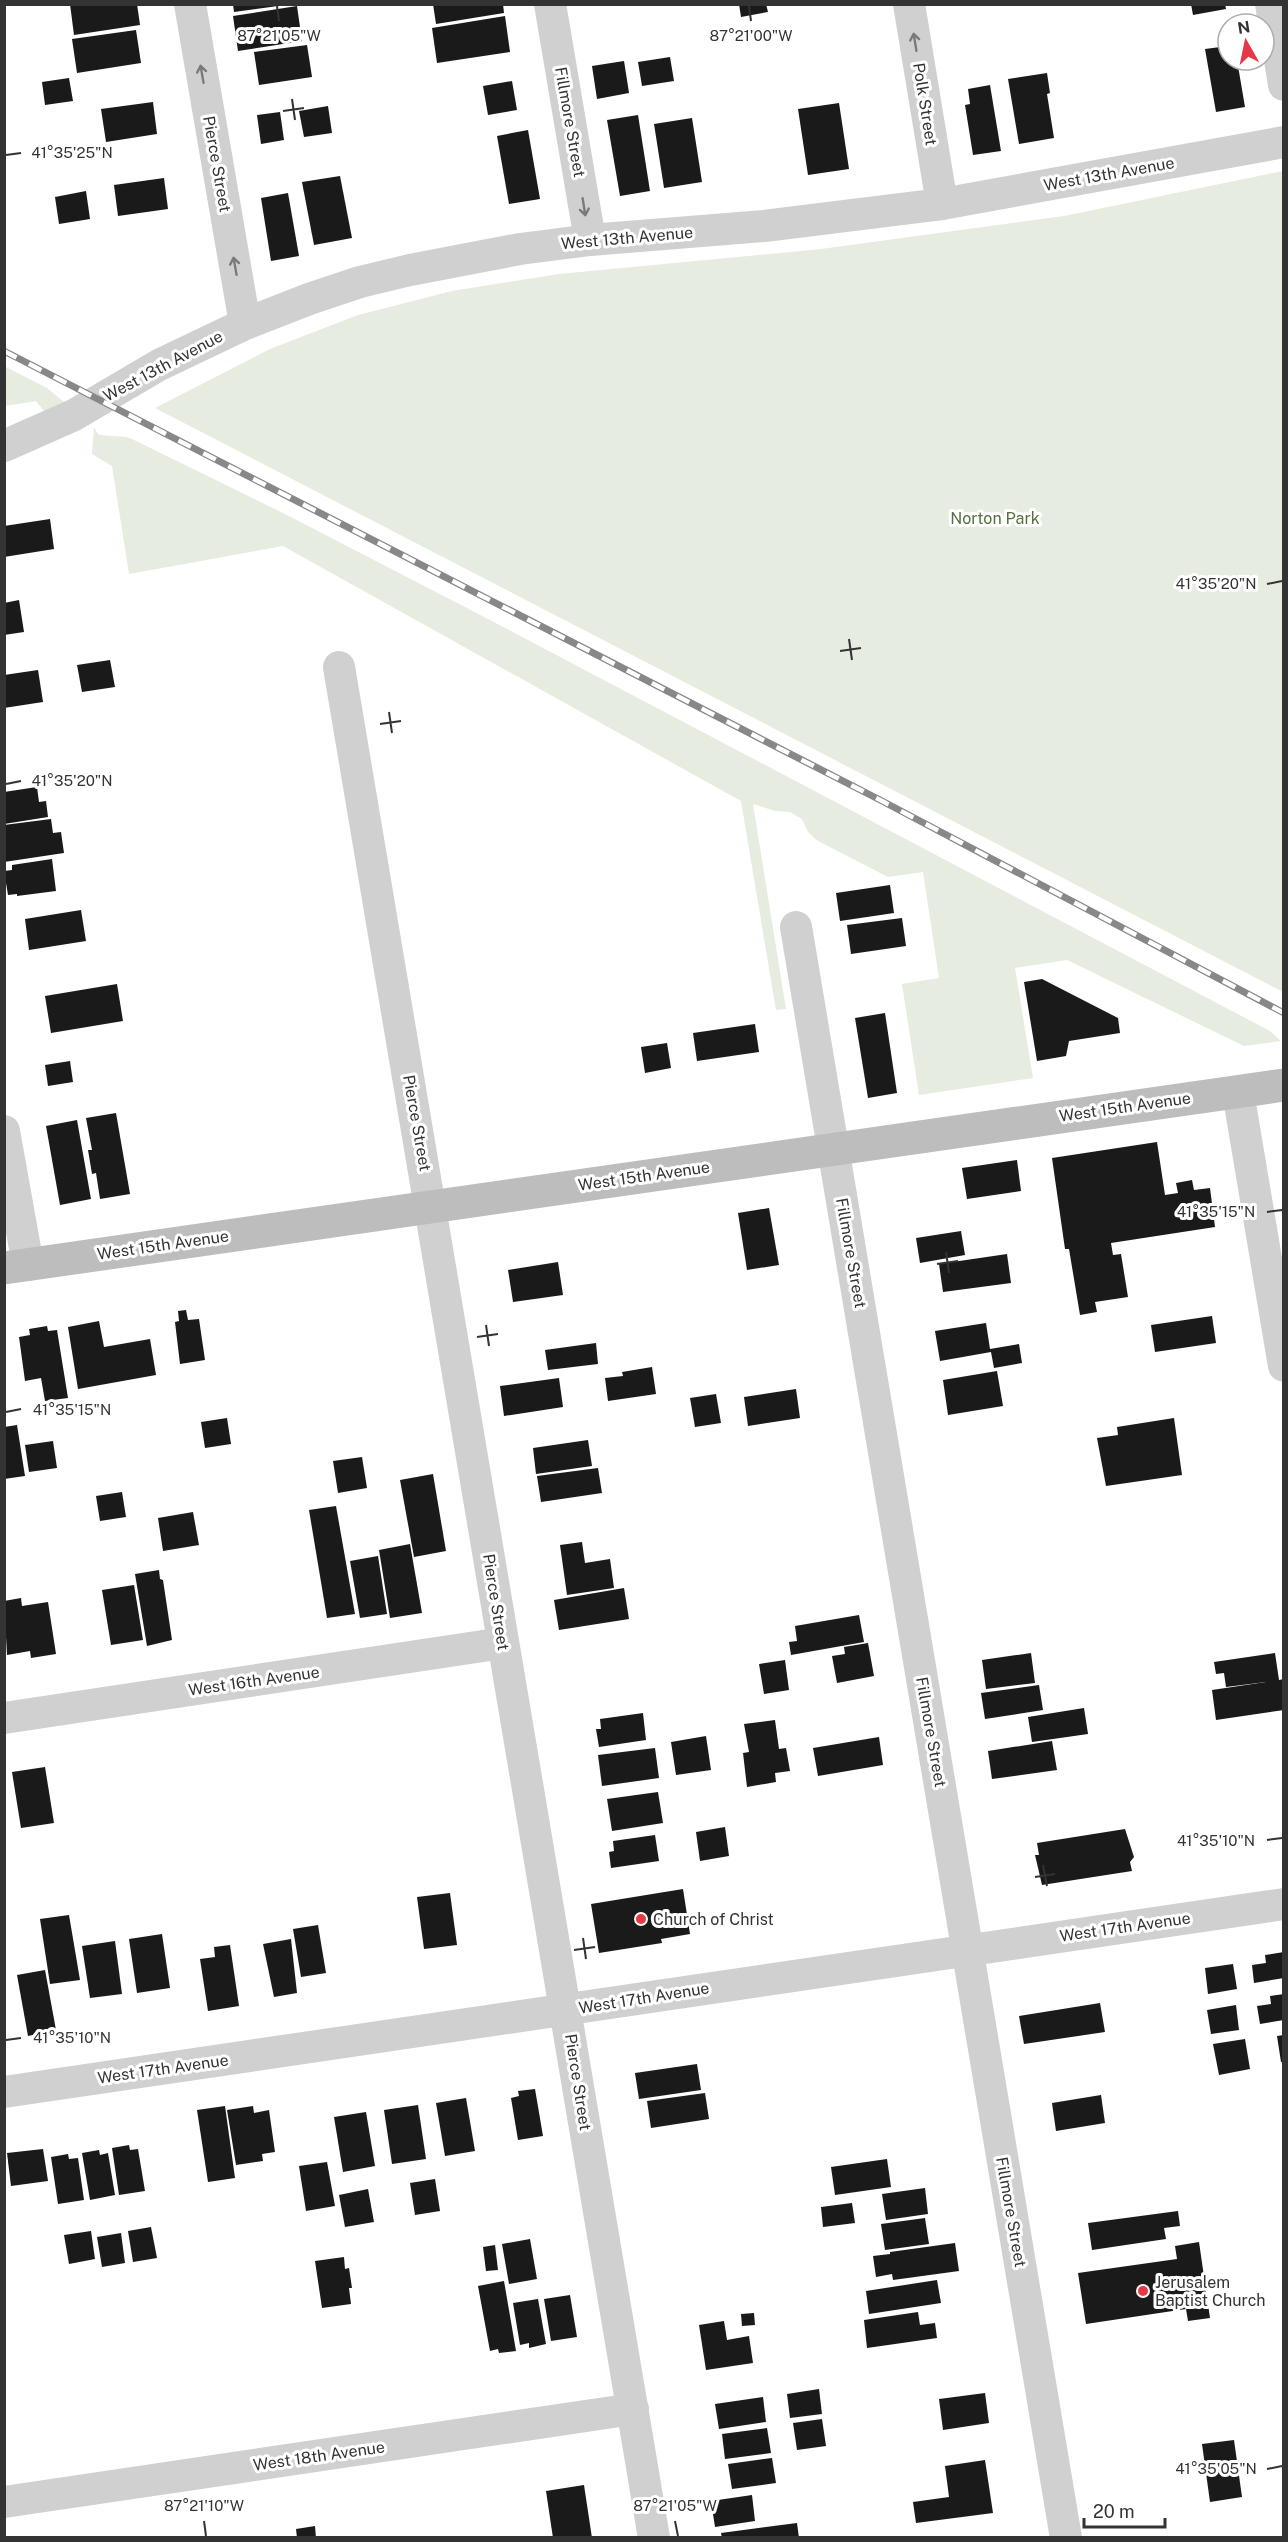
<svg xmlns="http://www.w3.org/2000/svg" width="1288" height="2542" font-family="'Public Sans',sans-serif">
  <rect width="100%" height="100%" fill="#fff"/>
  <g fill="#e6ecdf">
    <path d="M1283,171V992L155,408L270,349L358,315L452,291L559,274L821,249L1064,216Z"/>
    <path d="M4,366L47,388L64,402L44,411L36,401L5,406Z"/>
    <path d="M94,427L98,434C106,437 118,435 130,438L285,514L490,620L1270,1031L1281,1041L1244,1046L1067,960L1015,968L1033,1078L919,1095L902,984L939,978L923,872L888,877L818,841L808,832L802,819L790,812L775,811L753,804L786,1009L776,1010L741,801L283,546L129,574L112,466L92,454Z"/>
  </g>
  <g fill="#1a1a1a">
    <path d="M70,4H137L140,25L74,35Z"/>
    <path d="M233,4H278V6L234,12Z"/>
    <path d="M433,4H503L504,13L436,24Z"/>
    <path d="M739,4H766L768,12L741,17Z"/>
    <path d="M1191,4H1225L1226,9L1193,15Z"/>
    <path d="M297,6L302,41L238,51L233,16Z"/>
    <path d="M505,16L510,52L437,63L432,28Z"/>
    <path d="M136,30L141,63L77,73L72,39Z"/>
    <path d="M307,45L312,77L259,85L254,52Z"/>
    <path d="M1228,46V60H1237L1245,107L1216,112L1205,49Z"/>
    <path d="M670,57L674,81L642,86L638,62Z"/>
    <path d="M624,61L629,93L597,99L592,66Z"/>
    <path d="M1047,73L1050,93L1047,94L1054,138L1019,144L1008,79Z"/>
    <path d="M69,78L73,101L45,105L42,82Z"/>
    <path d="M512,81L517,110L488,115L483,86Z"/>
    <path d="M990,85L1001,151L973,155L965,105L970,104L968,89Z"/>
    <path d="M153,102L157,134L106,142L101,109Z"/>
    <path d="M839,103L849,169L808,175L798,109Z"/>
    <path d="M328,106L332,133L304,137L299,111Z"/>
    <path d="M280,112L284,140L261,144L257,115Z"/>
    <path d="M638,115L650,191L620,196L607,120Z"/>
    <path d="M692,118L702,182L664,188L654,124Z"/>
    <path d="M528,130L540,199L509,204L497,136Z"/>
    <path d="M340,176L352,238L314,245L302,182Z"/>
    <path d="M164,178L168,209L118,216L114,185Z"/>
    <path d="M86,191L90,219L59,224L55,197Z"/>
    <path d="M288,193L299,256L271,261L261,198Z"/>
    <path d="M50,519L54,549L4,557V526Z"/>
    <path d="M19,600L24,632L4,635V603Z"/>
    <path d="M110,660L115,687L82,692L77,665Z"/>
    <path d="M38,670L43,702L4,708V675Z"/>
    <path d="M37,787L39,802L46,801L48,817L4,824V792Z"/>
    <path d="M51,819L53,833L61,832L64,853L4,862V825Z"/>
    <path d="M52,859L56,891L17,896V894L8,895L4,871L12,870V865Z"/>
    <path d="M890,885L894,913L840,921L836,893Z"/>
    <path d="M81,910L86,941L29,950L25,919Z"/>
    <path d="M902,918L906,946L851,954L847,925Z"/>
    <path d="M1042,979L1118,1018L1120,1033L1069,1041L1066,1056L1037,1061L1024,982Z"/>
    <path d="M117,984L123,1021L51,1033L45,996Z"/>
    <path d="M885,1013L897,1093L868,1098L855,1018Z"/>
    <path d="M755,1024L759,1052L697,1061L693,1033Z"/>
    <path d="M667,1043L671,1068L645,1073L641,1047Z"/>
    <path d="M70,1061L73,1082L48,1086L45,1065Z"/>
    <path d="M116,1113L130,1194L100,1199L96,1173L92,1174L88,1150H92L86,1118Z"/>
    <path d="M77,1120L91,1199L60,1205L46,1126Z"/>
    <path d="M1157,1142L1165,1195L1178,1193L1176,1183L1192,1180L1194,1190L1210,1188L1215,1227L1111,1243L1113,1255L1121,1254L1128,1297L1095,1302L1097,1312L1080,1315L1069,1249H1065L1052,1158Z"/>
    <path d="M1017,1160L1021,1191L967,1199L962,1168Z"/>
    <path d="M769,1208L779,1265L747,1270L738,1213Z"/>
    <path d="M961,1231L965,1255L920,1263L916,1238Z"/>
    <path d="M1007,1254L1011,1283L943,1292L939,1264Z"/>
    <path d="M558,1262L563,1295L513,1302L508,1270Z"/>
    <path d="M186,1310L188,1320L199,1319L205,1360L180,1364L175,1322L179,1321L178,1311Z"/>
    <path d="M1212,1316L1216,1343L1155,1352L1151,1325Z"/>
    <path d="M99,1321L104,1347L150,1339L156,1375L78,1389L68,1327Z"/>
    <path d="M986,1323L990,1349L1019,1344L1022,1363L994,1368L991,1352L940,1361L935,1331Z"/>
    <path d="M47,1326L48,1331L57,1330L68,1398L45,1401L41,1378L25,1381L19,1337L30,1335L29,1329Z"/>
    <path d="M596,1343L598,1364L548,1370L545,1350Z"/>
    <path d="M652,1367L656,1394L608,1401L605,1378L623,1376L622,1372Z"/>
    <path d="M997,1371L1003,1406L948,1415L943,1380Z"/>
    <path d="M559,1378L563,1407L504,1416L500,1386Z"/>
    <path d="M796,1389L800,1418L748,1426L744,1397Z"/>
    <path d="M716,1394L721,1423L695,1427L690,1398Z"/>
    <path d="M227,1418L231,1444L205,1448L201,1422Z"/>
    <path d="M1174,1418L1182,1475L1106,1486L1097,1438L1118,1435L1117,1427Z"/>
    <path d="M17,1425L25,1476L4,1479V1427Z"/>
    <path d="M588,1440L592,1466L536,1474L533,1448Z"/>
    <path d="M53,1441L57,1468L29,1472L25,1445Z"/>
    <path d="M362,1457L367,1488L338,1493L333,1461Z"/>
    <path d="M598,1468L602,1493L541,1502L537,1476Z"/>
    <path d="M433,1474L446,1551L414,1557L400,1480Z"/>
    <path d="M122,1492L126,1517L100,1521L96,1496Z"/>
    <path d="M336,1506L355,1614L327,1618L309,1510Z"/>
    <path d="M193,1512L199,1545L163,1551L158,1518Z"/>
    <path d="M582,1542L585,1563L610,1559L614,1588L567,1595L560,1545Z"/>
    <path d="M410,1544L422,1613L390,1618L379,1550Z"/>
    <path d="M378,1556L387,1614L360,1618L350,1561Z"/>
    <path d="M159,1570L160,1579L163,1580L172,1640L147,1646L135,1574Z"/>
    <path d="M134,1585L143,1640L111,1645L102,1590Z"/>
    <path d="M624,1588L629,1619L559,1630L554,1600Z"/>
    <path d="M21,1598L22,1606L48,1602L56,1654L31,1658L30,1651L7,1655L4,1601Z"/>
    <path d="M859,1615L864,1642L791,1655L789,1642L797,1641L795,1626Z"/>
    <path d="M868,1643L874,1676L837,1683L832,1656L845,1654L844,1647Z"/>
    <path d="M1031,1653L1035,1683L986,1689L982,1660Z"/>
    <path d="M1275,1653L1279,1680L1284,1679V1710L1216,1720L1212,1690L1266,1682L1226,1687L1224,1673L1216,1674L1214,1662Z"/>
    <path d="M785,1660L789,1690L764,1694L759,1664Z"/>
    <path d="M1039,1685L1043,1710L985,1719L981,1693Z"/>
    <path d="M1084,1708L1088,1734L1032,1742L1028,1717Z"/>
    <path d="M643,1713L646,1740L599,1747L596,1729H601L600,1719Z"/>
    <path d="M775,1720L779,1749L786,1748L790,1771L775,1773L776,1782L747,1787L743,1753L749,1752L744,1724Z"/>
    <path d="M706,1736L711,1770L676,1775L671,1742Z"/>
    <path d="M879,1737L883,1765L818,1776L813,1748Z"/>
    <path d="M1052,1741L1057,1770L992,1779L988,1751Z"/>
    <path d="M655,1748L659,1778L602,1786L598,1755Z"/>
    <path d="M45,1767L54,1823L21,1828L12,1772Z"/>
    <path d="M658,1792L663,1823L612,1831L607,1799Z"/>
    <path d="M725,1827L729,1856L700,1861L696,1832Z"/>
    <path d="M1125,1829L1134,1857L1130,1862L1132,1871L1042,1885L1035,1855H1039L1037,1843Z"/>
    <path d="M655,1835L659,1861L611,1868L609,1852L614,1851L613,1841Z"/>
    <path d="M683,1889L690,1934L661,1939L662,1943L599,1953L591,1904Z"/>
    <path d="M450,1893L457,1945L424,1949L417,1897Z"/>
    <path d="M69,1915L80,1980L50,1984L40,1919Z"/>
    <path d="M318,1925L326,1973L301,1977L293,1929Z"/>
    <path d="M162,1934L170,1988L137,1993L129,1939Z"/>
    <path d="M291,1939L297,1993L274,1997L263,1944Z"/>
    <path d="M115,1941L122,1994L90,1998L82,1946Z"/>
    <path d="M230,1945L239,2006L208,2011L200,1959L215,1957L214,1947Z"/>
    <path d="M1284,1952V1978L1254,1983L1252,1965L1266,1963L1265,1955Z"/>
    <path d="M1233,1964L1237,1989L1208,1994L1205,1968Z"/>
    <path d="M45,1970L56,2030L28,2036L17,1975Z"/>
    <path d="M1284,1994V2020L1260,2024L1257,2006L1271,2004L1270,1996Z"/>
    <path d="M1100,2003L1105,2032L1024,2044L1019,2016Z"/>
    <path d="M1236,2005L1239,2030L1211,2034L1207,2010Z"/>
    <path d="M1284,2035V2062H1281L1277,2036Z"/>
    <path d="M1245,2039L1250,2069L1219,2075L1213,2044Z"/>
    <path d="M697,2064L701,2090L639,2099L635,2073Z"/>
    <path d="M535,2089L543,2136L518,2140L511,2098L519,2096L518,2091Z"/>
    <path d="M705,2093L709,2119L651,2128L647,2101Z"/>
    <path d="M1101,2095L1105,2123L1056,2131L1052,2103Z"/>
    <path d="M466,2098L475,2151L445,2156L436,2103Z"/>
    <path d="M418,2105L426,2159L392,2164L384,2110Z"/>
    <path d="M225,2106L235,2178L208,2182L197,2110Z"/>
    <path d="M253,2106L254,2113L269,2110L275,2152L262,2154L263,2161L236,2165L227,2110Z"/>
    <path d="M366,2112L375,2166L343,2172L334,2117Z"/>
    <path d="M129,2145L130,2150L138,2149L145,2191L119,2195L112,2148Z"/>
    <path d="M43,2149L48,2181L11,2186L7,2153Z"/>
    <path d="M99,2150L100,2155L108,2153L115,2195L90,2200L82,2153Z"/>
    <path d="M68,2154L69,2159L78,2158L84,2200L58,2204L51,2157Z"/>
    <path d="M887,2159L891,2187L835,2195L831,2167Z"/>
    <path d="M327,2162L335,2206L306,2211L299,2166Z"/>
    <path d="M435,2179L440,2211L415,2215L410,2183Z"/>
    <path d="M925,2188L928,2214L886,2220L882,2194Z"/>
    <path d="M368,2189L374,2222L345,2227L339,2195Z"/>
    <path d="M852,2203L855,2223L823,2227L821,2207Z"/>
    <path d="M1178,2211L1180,2226L1164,2228L1166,2239L1092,2250L1088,2223Z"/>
    <path d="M925,2218L929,2244L885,2250L881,2224Z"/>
    <path d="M151,2227L157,2258L133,2262L128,2231Z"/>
    <path d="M91,2231L95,2259L69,2264L64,2235Z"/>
    <path d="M121,2233L125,2263L102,2267L97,2237Z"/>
    <path d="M530,2239L537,2279L509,2284L502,2244Z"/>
    <path d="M1199,2242L1210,2318L1188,2321L1186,2309L1086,2324L1078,2273L1177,2259L1175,2246Z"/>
    <path d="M955,2243L959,2271L893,2280L892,2274L876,2277L873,2256L890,2254V2252Z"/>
    <path d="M495,2245L498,2270L486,2271L483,2247Z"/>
    <path d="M344,2257L345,2269L349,2268L352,2288H349L351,2304L322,2308L315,2261Z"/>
    <path d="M937,2280L941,2303L869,2314L866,2291Z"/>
    <path d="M504,2281L516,2351L499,2353L498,2349L490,2351L478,2286Z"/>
    <path d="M570,2295L577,2337L551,2341L544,2299Z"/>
    <path d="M538,2299L546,2344L529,2348V2343L520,2345L513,2303Z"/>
    <path d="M918,2312L920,2325L935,2323L937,2338L867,2348L864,2320Z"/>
    <path d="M754,2313L755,2325L742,2326L741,2314Z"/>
    <path d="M724,2321L727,2340L749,2336L753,2363L706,2370L699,2325Z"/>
    <path d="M819,2389L822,2414L790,2418L787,2394Z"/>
    <path d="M985,2393L989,2423L943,2430L939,2399Z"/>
    <path d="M763,2397L766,2422L719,2429L715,2404Z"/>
    <path d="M822,2419L826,2446L797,2450L793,2423Z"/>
    <path d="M767,2428L771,2453L725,2459L722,2434Z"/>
    <path d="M1234,2440L1242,2497L1210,2502L1202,2444Z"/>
    <path d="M772,2458L776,2483L732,2489L728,2464Z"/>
    <path d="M985,2460L993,2513L916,2523L913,2502L949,2497L945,2466Z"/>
    <path d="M584,2485L592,2538H553L546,2491Z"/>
    <path d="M752,2495L755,2521L715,2527L711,2501Z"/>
    <path d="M797,2523L799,2538H722L721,2533Z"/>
    <path d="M315,2526L316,2538H297L296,2529Z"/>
  </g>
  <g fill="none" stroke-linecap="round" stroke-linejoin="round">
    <g stroke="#d0d0d0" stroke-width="32">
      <path d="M190,4L245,324"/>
      <path d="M550,4L590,240"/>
      <path d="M909,4L942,204"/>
      <path d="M1271,4L1284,85"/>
      <path d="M4,446L74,415L159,365L245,324L309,299L360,282L410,270L520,249L590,240L764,226L942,204L1284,142"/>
      <path d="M339,667L654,2538"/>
      <path d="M796,927L1066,2538"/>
      <path d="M1238,1092L1284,1366"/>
      <path d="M4,1131L28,1265"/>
      <path d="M4,1718L503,1643"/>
      <path d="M4,2092L1284,1904"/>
      <path d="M4,2502L633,2409"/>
    </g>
    <path stroke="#bdbdbd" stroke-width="33" d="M4,1268L1284,1085"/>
    <defs>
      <path id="rail" d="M4,351L884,802L1284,1013"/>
    </defs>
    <use href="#rail" stroke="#888" stroke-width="7"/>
    <use href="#rail" stroke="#fff" stroke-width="4.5" stroke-dasharray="14" stroke-linecap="butt"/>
  </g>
  <defs><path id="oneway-shaft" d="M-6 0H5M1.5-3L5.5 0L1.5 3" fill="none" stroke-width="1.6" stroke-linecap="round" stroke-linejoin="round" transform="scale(1.5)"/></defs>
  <g stroke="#7a7a7a">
    <use href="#oneway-shaft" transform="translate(915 42) rotate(-99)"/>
    <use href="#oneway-shaft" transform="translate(202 74) rotate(-100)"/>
    <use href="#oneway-shaft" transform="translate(584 207) rotate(81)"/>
    <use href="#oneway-shaft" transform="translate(235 266) rotate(-100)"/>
  </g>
  <path fill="none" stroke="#333" stroke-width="2" d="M277,6L279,21M749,6L751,21M292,99L295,120M283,111L304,108M6,155L21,153M1267,584L1282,581M849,639L852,660M840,651L861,648M389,712L392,733M380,724L401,721M6,784L21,781M1267,1212L1282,1210M946,1252L949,1273M937,1264L958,1261M486,1325L489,1346M477,1337L498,1334M6,1412L21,1409M1267,1840L1282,1838M1043,1865L1047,1886M1035,1877L1055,1874M583,1938L586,1959M574,1950L595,1947M6,2040L21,2038M1267,2469L1282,2466M204,2521L206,2536M675,2521L678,2536"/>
  <g fill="#e63946" stroke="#fff" stroke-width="2">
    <circle cx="641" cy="1919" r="6"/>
    <circle cx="1143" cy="2291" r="6"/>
  </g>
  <g text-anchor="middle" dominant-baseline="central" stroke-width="6" stroke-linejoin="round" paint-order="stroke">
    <g font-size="16" fill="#333" stroke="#fff">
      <text transform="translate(925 104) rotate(81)">Polk Street</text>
      <text transform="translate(570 122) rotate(80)">Fillmore Street</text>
      <text transform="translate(217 164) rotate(80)">Pierce Street</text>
      <text transform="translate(1109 174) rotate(-10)">West 13th Avenue</text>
      <text transform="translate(627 238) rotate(-5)">West 13th Avenue</text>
      <text transform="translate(163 366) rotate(-28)">West 13th Avenue</text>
      <text transform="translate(1125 1107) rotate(-8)">West 15th Avenue</text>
      <text transform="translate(417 1123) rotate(80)">Pierce Street</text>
      <text transform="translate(644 1176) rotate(-8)">West 15th Avenue</text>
      <text transform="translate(163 1245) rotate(-8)">West 15th Avenue</text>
      <text transform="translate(851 1253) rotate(80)">Fillmore Street</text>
      <text transform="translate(496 1602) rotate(81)">Pierce Street</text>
      <text transform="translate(254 1681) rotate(-8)">West 16th Avenue</text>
      <text transform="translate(931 1732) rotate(80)">Fillmore Street</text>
      <text transform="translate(1125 1927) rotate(-8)">West 17th Avenue</text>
      <text transform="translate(644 1998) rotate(-9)">West 17th Avenue</text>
      <text transform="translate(163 2069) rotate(-8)">West 17th Avenue</text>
      <text transform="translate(578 2082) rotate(81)">Pierce Street</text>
      <text transform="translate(1011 2212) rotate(80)">Fillmore Street</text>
      <text transform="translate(319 2456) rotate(-8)">West 18th Avenue</text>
    </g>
    <g font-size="16" fill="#56703f" stroke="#fff">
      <text x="995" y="518">Norton Park</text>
    </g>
    <g font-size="16" fill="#333" stroke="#fff" text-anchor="start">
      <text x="653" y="1919">Church of Christ</text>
      <text x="1155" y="2282">Jerusalem<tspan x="1155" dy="18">Baptist Church</tspan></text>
    </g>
  </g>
  <g font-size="15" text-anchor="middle" fill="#333" stroke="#fff" stroke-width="6" stroke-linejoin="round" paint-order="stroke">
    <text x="279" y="41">87°21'05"W</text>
    <text x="751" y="41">87°21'00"W</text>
    <text x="72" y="158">41°35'25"N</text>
    <text x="1216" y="589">41°35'20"N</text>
    <text x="72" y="786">41°35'20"N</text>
    <text x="1216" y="1217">41°35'15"N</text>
    <text x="72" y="1415">41°35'15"N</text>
    <text x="1216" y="1846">41°35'10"N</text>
    <text x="72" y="2043">41°35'10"N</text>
    <text x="1216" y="2474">41°35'05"N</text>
    <text x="204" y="2511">87°21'10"W</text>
    <text x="675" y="2511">87°21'05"W</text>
  </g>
  <rect width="1288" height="2542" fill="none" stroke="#333333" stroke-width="12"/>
  <g transform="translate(1246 42) rotate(351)"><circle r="28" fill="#ffffff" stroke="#adadad" stroke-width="1.5"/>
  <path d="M0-4.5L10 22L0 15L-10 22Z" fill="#e63946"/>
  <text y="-9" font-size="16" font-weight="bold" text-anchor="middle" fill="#333333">N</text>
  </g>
  <path d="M1084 2518v9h81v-9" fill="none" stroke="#333333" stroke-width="3"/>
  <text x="1093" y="2518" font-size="18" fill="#333333" stroke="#ffffff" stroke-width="4.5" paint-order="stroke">20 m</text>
</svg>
